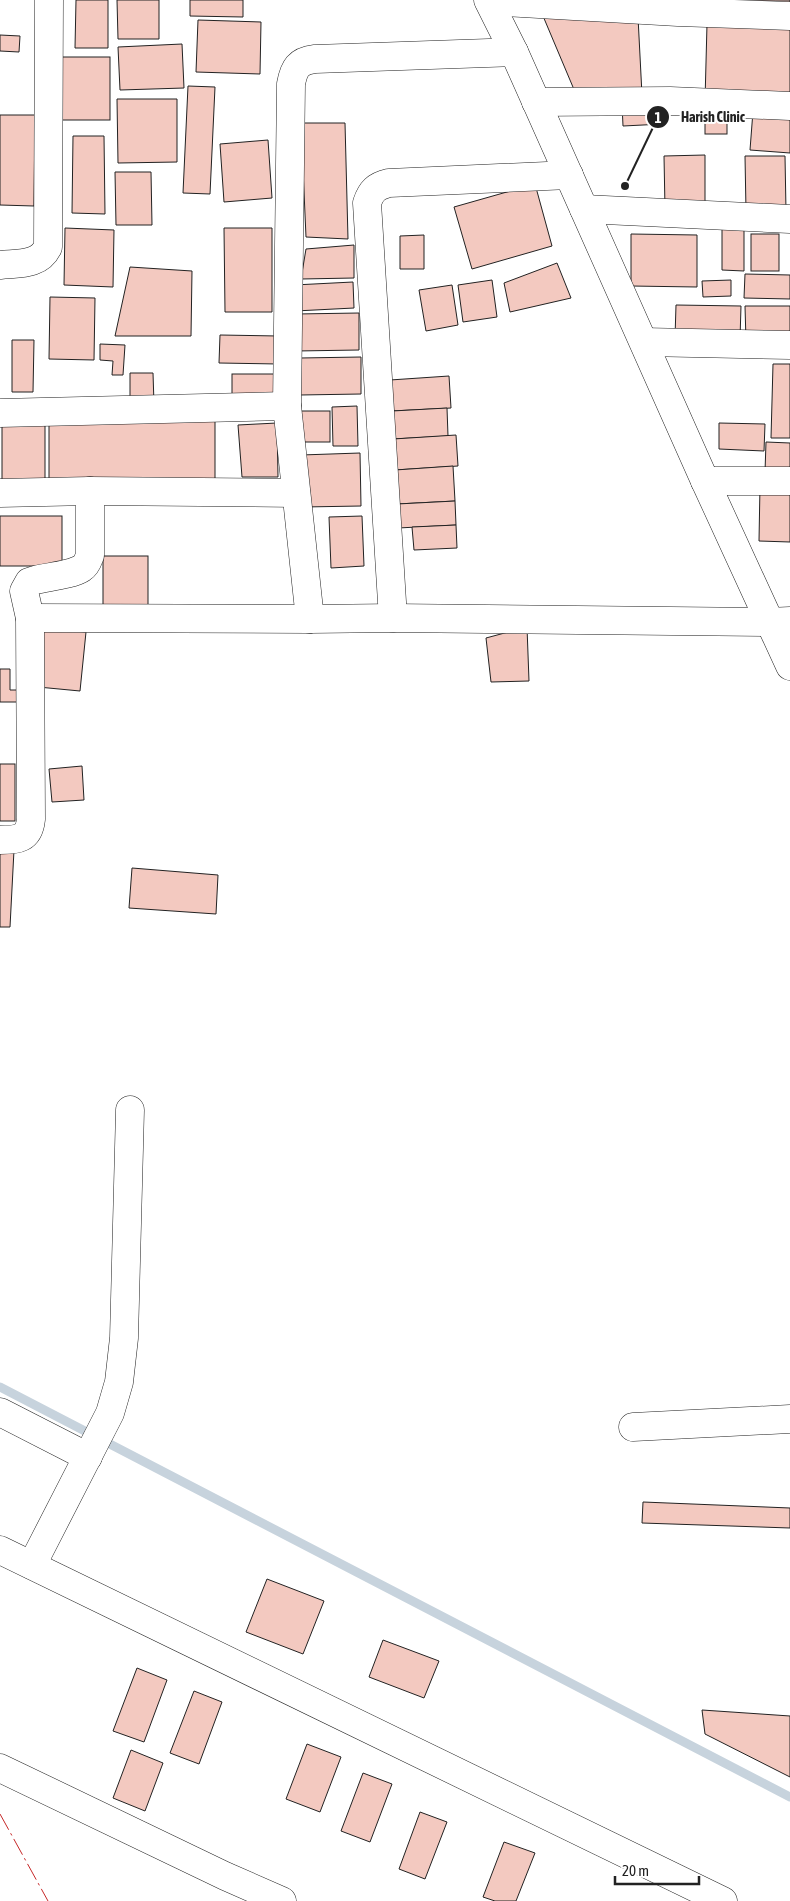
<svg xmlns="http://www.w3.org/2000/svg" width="790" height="1901" font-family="'Asap Condensed',sans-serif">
  <rect width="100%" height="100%" fill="#fff"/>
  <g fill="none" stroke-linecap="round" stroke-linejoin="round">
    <path stroke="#c7d3dd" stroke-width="9" d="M0,1387L790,1797"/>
  </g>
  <g fill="#f3c9c0" stroke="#222">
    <path d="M76,0H108V48H75Z"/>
    <path d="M117,0H159V39H118Z"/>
    <path d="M190,0H243V17L190,16Z"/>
    <path d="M750,0H790V10L750,9Z"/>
    <path d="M543,16L638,17L642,95L578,99Z"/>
    <path d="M198,20L261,22L260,74L196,72Z"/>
    <path d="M707,24L790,26V103L705,101Z"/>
    <path d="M0,35L20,36L19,52L0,51Z"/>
    <path d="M182,44L184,88L120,90L118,47Z"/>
    <rect x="59" y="57" width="51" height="63"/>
    <path d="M188,86L215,87L210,194L183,193Z"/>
    <path d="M117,99H177V162L118,163Z"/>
    <path d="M662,102L663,124L623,126L622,104Z"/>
    <rect x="705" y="105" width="22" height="29"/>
    <path d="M753,111L790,114V153L750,150Z"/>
    <path d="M0,115H35L34,206L0,205Z"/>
    <path d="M301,123H345L348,239L306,237Z"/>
    <path d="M73,136H104L105,214L72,213Z"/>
    <path d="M268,140L272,198L224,202L220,144Z"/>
    <path d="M705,155V208L665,209L664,156Z"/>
    <path d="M745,156H785L786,211H746Z"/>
    <path d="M115,172H151L152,225H116Z"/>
    <path d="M535,184L552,246L472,269L454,207Z"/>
    <path d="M722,227H744V271L722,270Z"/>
    <path d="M65,228L114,230L113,287L64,285Z"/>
    <path d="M224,228H272V312H225Z"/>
    <path d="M631,234L697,235V287L631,286Z"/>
    <rect x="751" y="234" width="28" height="37"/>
    <path d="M424,235V269H400V236Z"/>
    <path d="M354,245V278L301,279L306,249Z"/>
    <path d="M557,263L571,298L510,312L504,283Z"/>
    <path d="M130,267L192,271L191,336H115Z"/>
    <path d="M745,274L790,275V299L744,298Z"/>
    <path d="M492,280L497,317L463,322L458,285Z"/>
    <path d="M731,280V296L703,297L702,281Z"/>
    <path d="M353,282L354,308L295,311L294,285Z"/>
    <path d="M452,285L458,325L426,331L419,290Z"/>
    <path d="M50,297L95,298L94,360L49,359Z"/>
    <path d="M676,305L741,306L740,339L675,338Z"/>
    <path d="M745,306H790V341H746Z"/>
    <path d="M359,313V350L296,351V314Z"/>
    <path d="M220,335L278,336V364L219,363Z"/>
    <path d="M12,340H34L33,392H12Z"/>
    <path d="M100,344L125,345L123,375H112L113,361L100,360Z"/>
    <path d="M361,357V394L300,395V358Z"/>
    <path d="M773,364H790V438H771Z"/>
    <path d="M130,373H153L154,404H130Z"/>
    <rect x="232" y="374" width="53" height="26"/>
    <path d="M449,376L451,408L392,411L390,380Z"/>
    <path d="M357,406L358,446H333L332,407Z"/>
    <path d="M447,408L448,436L393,439L392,411Z"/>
    <rect x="297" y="411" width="33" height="31"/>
    <rect x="49" y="413" width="166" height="73"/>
    <path d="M2,420L45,421V488H2Z"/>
    <path d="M277,423L278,477H242L238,425Z"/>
    <path d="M719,423L765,424L764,451L719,449Z"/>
    <path d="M456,435L458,466L395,470L393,439Z"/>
    <path d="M766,442L790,443V473L765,472Z"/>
    <path d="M360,453L361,506L303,507L301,455Z"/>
    <path d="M453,466L455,501L397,504L395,470Z"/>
    <path d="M760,486L790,487V542L759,541Z"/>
    <path d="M455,501L456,525L398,528L397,504Z"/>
    <rect x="0" y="516" width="62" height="50"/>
    <path d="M362,516L364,566L331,568L329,517Z"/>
    <path d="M456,525L457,548L414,550L412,527Z"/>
    <rect x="103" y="556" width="45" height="59"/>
    <path d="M527,627L529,681L491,682L486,638Z"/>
    <path d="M43,628L86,632L80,691L38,687Z"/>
    <path d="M0,669H10V690H29V702H0Z"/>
    <rect x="0" y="764" width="15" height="57"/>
    <path d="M82,766L84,800L52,802L49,769Z"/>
    <path d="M0,849L14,850L10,927H0Z"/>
    <path d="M132,868L218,875L216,914L129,908Z"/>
    <path d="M643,1502L790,1508V1528L642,1523Z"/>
    <path d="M267,1579L324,1601L303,1654L246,1632Z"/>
    <path d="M383,1640L439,1661L424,1698L369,1677Z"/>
    <path d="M137,1668L167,1680L144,1742L113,1731Z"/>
    <path d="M194,1691L222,1702L199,1764L170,1753Z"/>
    <path d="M702,1710L790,1716V1777L705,1734Z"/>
    <path d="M307,1744L341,1757L320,1812L286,1799Z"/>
    <path d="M131,1750L163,1763L145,1811L113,1798Z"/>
    <path d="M363,1773L392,1784L370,1842L341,1831Z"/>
    <path d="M420,1812L447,1822L425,1879L399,1869Z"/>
    <path d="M504,1842L535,1853L516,1901H495L483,1897Z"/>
  </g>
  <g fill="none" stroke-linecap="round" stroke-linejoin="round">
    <defs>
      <g id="minor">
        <path d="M488,0L514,52L705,481L790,666"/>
        <path d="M489,1L678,12L790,16"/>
        <path d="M536,102L670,101L790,106"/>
        <path d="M584,209L790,219"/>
        <path d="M0,265C18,263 39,266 48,247L49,0"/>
        <path d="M644,342L790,345"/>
        <path d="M0,413L287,406"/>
        <path d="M705,481H790"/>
        <path d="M0,493L90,491L296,493"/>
        <path d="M30,618L310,619L393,618L769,622L790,621"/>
        <path d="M393,618L367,203C371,191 376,186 389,183L569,175"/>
        <path d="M310,619L287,406L291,84C294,68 298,61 315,59L514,52"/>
        <path d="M0,840C18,840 29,839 31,819L30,618L24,591L29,582L35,580C47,577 72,575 82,568C87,565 88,560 90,555V491"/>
        <path d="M0,1412L88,1457"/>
        <path d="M633,1427L790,1419"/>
        <path d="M0,1550L723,1901"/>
        <path d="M32,1565L110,1413L119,1382L124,1338L130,1110"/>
        <path d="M0,1768L225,1876L282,1901"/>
      </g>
    </defs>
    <use href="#minor" stroke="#222" stroke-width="29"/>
    <use href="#minor" stroke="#fff" stroke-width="28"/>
    <path stroke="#c62828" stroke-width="1" stroke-dasharray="18 4 2.5 4" stroke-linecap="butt" d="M0,1814L48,1901"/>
  </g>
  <path fill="none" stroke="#222" stroke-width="2" d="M625 186L658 117"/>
  <g fill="#222" stroke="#fff" stroke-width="2">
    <circle cx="625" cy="186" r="5"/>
    <circle cx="658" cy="117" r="12"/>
  </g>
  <g font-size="15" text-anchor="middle" font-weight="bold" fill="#fff">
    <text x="658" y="123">1</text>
  </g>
  <g font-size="14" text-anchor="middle" font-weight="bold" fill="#222" stroke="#fff" stroke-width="4" stroke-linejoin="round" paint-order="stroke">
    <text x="713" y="122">Harish Clinic</text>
  </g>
  <path d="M615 1876v8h84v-8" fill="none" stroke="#222222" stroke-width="2.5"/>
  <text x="622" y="1876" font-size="15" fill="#222222" stroke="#ffffff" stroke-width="4" paint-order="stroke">20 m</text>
</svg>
